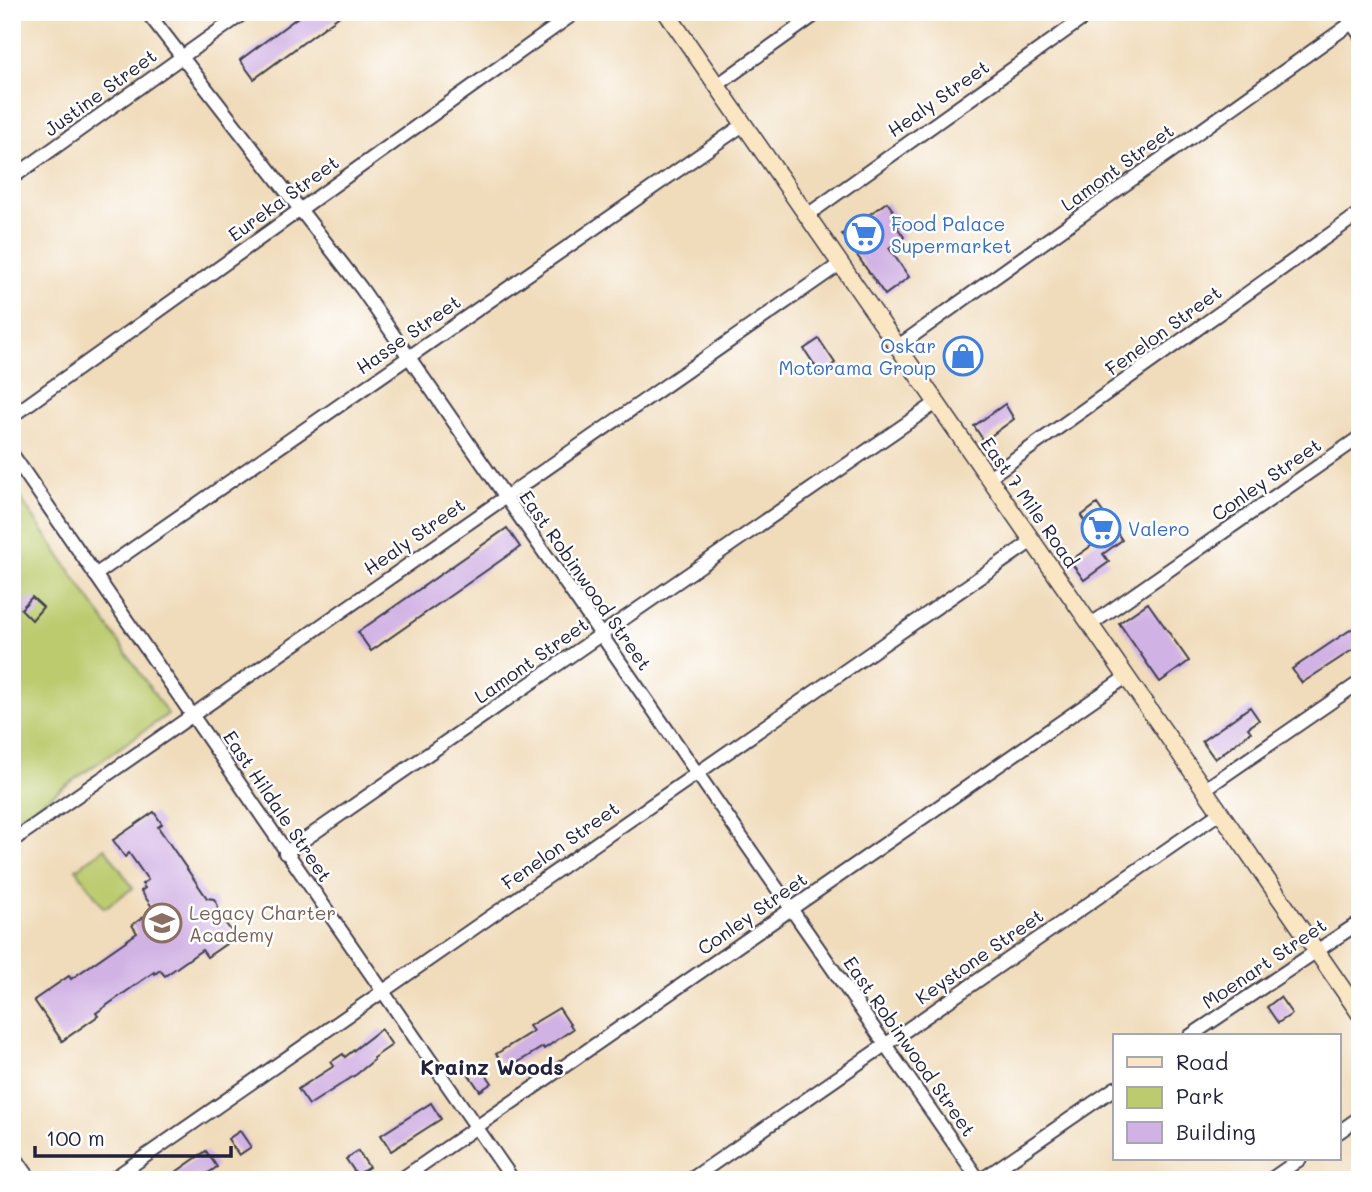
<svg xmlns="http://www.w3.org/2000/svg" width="1372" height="1192" font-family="Mali,sans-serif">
  <rect width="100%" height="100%" fill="#fff"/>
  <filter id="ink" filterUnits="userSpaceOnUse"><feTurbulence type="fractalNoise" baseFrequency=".0143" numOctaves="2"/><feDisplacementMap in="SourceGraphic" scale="14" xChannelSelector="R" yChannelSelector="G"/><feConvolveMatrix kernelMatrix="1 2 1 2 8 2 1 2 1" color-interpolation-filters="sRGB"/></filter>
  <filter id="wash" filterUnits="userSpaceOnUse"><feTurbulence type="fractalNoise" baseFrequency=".00686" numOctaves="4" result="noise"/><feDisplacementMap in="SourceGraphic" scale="28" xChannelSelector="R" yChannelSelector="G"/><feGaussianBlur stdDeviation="1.57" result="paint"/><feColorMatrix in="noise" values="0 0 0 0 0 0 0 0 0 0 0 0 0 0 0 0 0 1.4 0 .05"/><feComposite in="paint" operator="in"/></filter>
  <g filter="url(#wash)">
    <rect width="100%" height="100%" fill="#f0dbba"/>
    <g fill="#bbcb6d" stroke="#6e7654" stroke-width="2">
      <path d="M12,486L168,714L12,823Z"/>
      <path d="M105,848L133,888L104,908L76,869Z"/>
    </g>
    <g id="blocks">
      <g fill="#d1b2e4">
        <path d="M305,12H345L254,79L240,60Z"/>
        <path d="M887,202L902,223L897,227L904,237L889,248L909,277L885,295L842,234Z"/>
        <path d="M819,339L835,363L820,373L804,349Z"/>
        <path d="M1005,404L1014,419L984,441L974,426Z"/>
        <path d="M1097,504L1122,540L1103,554L1109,562L1084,580L1070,561L1098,541L1081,516Z"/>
        <path d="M507,528L520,547L371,651L358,632Z"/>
        <path d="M32,597L43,607L32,620L21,609Z"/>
        <path d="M1148,603L1189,661L1160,682L1119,623Z"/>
        <path d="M1356,626L1360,631V645L1302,683L1292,669Z"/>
        <path d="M1250,707L1259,720L1248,728L1251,732L1215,759L1202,741Z"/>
        <path d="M154,812L162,824L158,827L207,898L214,899L218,906L216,911L236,937L207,957L202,950L165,976L160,970L155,974L154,972L96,1013L98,1016L62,1041L34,1000L69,976L71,979L137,933L132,925L154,910L141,891L145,888L142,884L148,880L129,853L125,857L113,840Z"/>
        <path d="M1280,997L1292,1014L1278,1023L1267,1007Z"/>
        <path d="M559,1008L573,1029L544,1049L543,1047L507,1069L496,1054L533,1031L529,1026Z"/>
        <path d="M381,1029L392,1045L373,1058L374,1060L357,1074L309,1105L298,1089L334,1066L331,1062L343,1054L345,1057Z"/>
        <path d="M481,1067L492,1083L480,1091L469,1075Z"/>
        <path d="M431,1103L441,1119L391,1151L381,1135Z"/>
        <path d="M240,1131L251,1147L239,1155L228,1139Z"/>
        <path d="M206,1151L217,1167L198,1180H182L176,1172Z"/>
        <path d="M358,1151L369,1167L357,1175L346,1159Z"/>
      </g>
    </g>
  </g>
  <g filter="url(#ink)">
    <use href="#blocks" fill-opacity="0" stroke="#413e4e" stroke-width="2"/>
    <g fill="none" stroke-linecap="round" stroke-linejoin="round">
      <defs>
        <g id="street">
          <path d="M147,12L361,288L979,1180"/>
          <path d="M1344,12L1360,35"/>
          <path d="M716,86L819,12"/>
          <path d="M12,178L245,12"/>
          <path d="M806,216L1092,12"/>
          <path d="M897,347L1360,17"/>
          <path d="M12,416L576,12"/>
          <path d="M12,454L513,1180"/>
          <path d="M988,478L1360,213"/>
          <path d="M95,575L743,125"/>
          <path d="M1090,625L1360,437"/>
          <path d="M1205,789L1360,682"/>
          <path d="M12,841L840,264"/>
          <path d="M285,853L936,403"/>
          <path d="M1190,1036L1360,922"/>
          <path d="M1339,1132L1360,1117"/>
          <path d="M12,1153L31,1180"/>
          <path d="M111,1180L1032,541"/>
          <path d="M400,1180L1126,677"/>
          <path d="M690,1180L1221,812"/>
          <path d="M981,1180L1115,1088"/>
          <path d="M1270,1180L1300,1159"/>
        </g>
        <path id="secondary" d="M666,12L1360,1014"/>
      </defs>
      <use href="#street" stroke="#413e4e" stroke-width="16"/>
      <use href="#secondary" stroke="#413e4e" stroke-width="19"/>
      <use href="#street" stroke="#fff" stroke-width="12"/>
      <use href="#secondary" stroke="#fbe6c4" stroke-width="16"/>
    </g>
  </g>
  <defs>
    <symbol id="supermarket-ring" viewBox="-11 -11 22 22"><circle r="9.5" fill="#fff" stroke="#3f7fe0" stroke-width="1.5"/><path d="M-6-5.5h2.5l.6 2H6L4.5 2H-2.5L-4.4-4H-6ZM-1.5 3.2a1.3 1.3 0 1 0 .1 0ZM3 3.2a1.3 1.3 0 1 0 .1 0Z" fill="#3f7fe0"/></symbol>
    <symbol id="shop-ring" viewBox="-11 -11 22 22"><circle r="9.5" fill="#fff" stroke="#3f7fe0" stroke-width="1.5"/><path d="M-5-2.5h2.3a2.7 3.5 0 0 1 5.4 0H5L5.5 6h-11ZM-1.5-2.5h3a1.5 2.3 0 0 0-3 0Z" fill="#3f7fe0"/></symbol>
    <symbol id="school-ring" viewBox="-11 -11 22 22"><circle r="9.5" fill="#fff" stroke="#8d6e63" stroke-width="1.5"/><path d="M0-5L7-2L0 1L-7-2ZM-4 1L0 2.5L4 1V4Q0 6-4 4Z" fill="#8d6e63"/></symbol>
  </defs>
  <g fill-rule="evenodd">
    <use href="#supermarket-ring" x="842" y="212" width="44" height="44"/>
    <use href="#shop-ring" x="941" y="334" width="44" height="44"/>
    <use href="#supermarket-ring" x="1079" y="506" width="44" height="44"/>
    <use href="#school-ring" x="140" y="901" width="44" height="44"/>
  </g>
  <g text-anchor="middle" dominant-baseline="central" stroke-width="5" stroke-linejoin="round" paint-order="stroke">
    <g font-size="19" fill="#22223b" stroke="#fff">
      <text transform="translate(100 92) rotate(-36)">Justine Street</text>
      <text transform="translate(938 98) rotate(-35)">Healy Street</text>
      <text transform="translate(1117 167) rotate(-36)">Lamont Street</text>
      <text transform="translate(283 198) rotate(-36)">Eureka Street</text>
      <text transform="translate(1163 330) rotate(-36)">Fenelon Street</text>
      <text transform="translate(408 334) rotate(-35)">Hasse Street</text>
      <text transform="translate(1266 479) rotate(-35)">Conley Street</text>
      <text transform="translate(1030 502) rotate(55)">East 7 Mile Road</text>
      <text transform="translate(414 536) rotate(-35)">Healy Street</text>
      <text transform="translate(586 580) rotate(55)">East Robinwood Street</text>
      <text transform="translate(531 660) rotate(-35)">Lamont Street</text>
      <text transform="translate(278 806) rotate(56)">East Hildale Street</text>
      <text transform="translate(560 845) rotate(-35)">Fenelon Street</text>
      <text transform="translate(752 913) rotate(-35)">Conley Street</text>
      <text transform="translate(979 956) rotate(-35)">Keystone Street</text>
      <text transform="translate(1264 963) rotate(-34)">Moenart Street</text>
      <text transform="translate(910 1046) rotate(55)">East Robinwood Street</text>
    </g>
    <g font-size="19" fill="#366cbe" stroke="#fff" text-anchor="start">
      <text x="891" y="223">Food Palace<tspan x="891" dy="22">Supermarket</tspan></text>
      <text x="936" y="345" text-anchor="end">Oskar<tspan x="936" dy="22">Motorama Group</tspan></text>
      <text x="1128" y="528">Valero</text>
    </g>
    <g font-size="19" fill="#785e54" stroke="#fff" text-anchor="start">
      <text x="189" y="912">Legacy Charter<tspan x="189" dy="22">Academy</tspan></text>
    </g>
    <g font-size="21" font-weight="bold" fill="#22223b" stroke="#fff">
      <text x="492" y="1066">Krainz Woods</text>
    </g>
  </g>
  <rect width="1372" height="1192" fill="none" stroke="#fff" stroke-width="42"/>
  <rect x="1113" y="1034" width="228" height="126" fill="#ffffff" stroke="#a7a7b1" stroke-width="2"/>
  <rect x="1127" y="1057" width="35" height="10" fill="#fbe6c4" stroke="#a7a7b1" stroke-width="2"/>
  <text x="1176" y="1070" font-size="21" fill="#22223b">Road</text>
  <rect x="1127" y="1087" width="35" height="21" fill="#bbcb6d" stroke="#a7a7b1" stroke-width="2"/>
  <text x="1176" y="1104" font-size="21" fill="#22223b">Park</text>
  <rect x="1127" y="1122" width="35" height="21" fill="#d1b2e4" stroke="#a7a7b1" stroke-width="2"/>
  <text x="1176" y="1140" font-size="21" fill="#22223b">Building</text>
  <path d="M35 1146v10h196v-10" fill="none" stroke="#22223b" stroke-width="3.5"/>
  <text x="46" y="1146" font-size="21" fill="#22223b" stroke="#ffffff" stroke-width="5" paint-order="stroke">100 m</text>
</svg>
